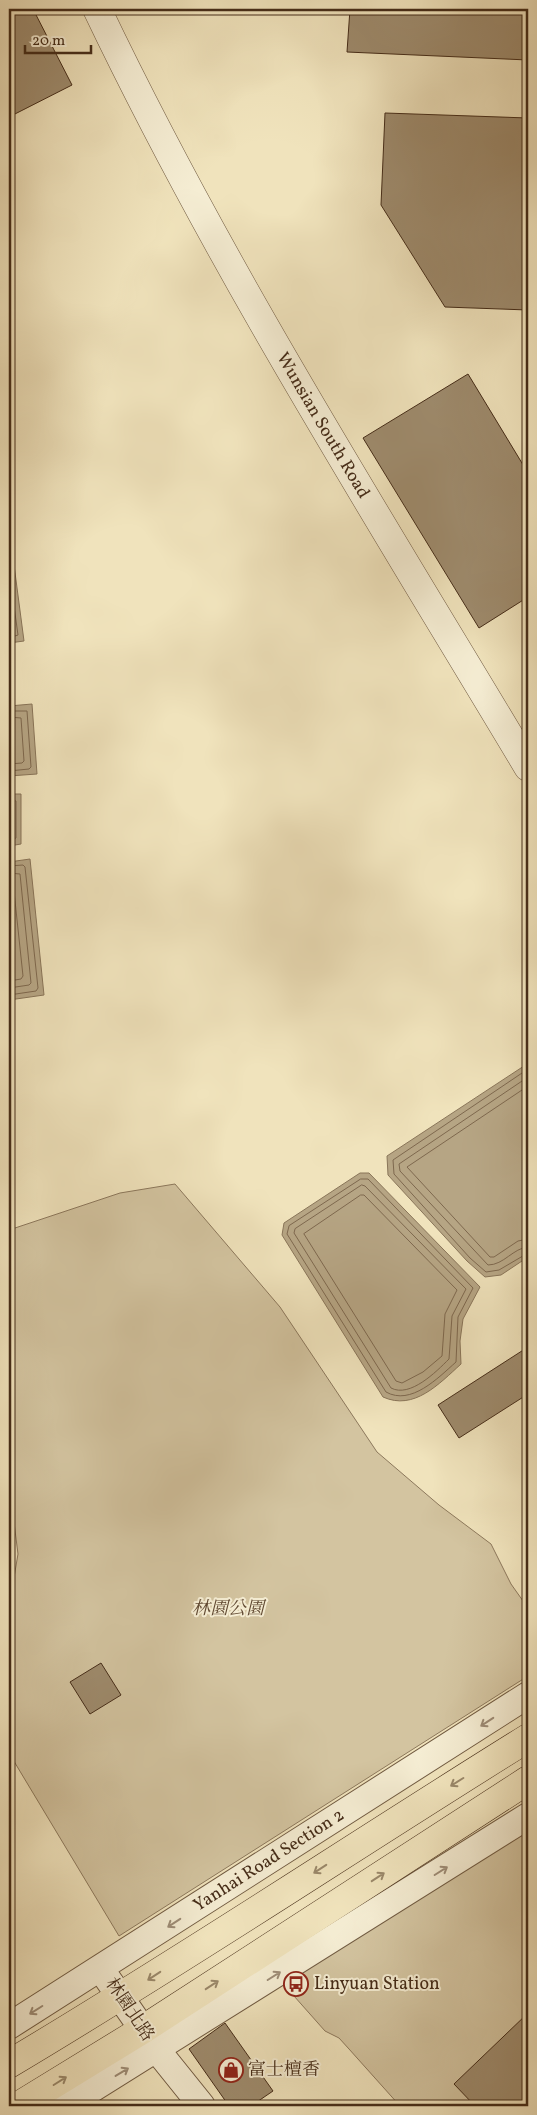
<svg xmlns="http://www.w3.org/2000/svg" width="537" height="2115" font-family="Vollkorn,'Noto Serif TC',serif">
  <rect width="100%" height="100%" fill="#f0e3bc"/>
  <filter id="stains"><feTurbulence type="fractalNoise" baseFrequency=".004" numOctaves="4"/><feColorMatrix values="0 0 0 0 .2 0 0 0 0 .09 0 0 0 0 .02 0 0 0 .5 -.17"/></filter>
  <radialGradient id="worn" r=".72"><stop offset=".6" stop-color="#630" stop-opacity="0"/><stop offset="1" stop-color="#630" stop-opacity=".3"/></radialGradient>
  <g fill="#d3c4a0" stroke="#8c785c">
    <path d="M175,1184L280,1307L377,1452L439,1505L491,1544L511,1584L528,1608V1676L119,1936L9,1753V1607L18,1554L9,1483V1230L120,1193Z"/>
    <path d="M528,1825V2106H400L349,2049L339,2038L325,2031L286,1987L285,1982Z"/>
  </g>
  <g fill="#b6a584" stroke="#897559">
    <path d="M9,565H14L24,641L9,643Z"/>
    <path d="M32,704L37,774L9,776V706Z"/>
    <path d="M9,794H21V844L9,846Z"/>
    <path d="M30,859L44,995L9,1000V862Z"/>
    <path d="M527,1064L528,1257L501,1275L485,1277L467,1261L388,1175L387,1156Z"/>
    <path d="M360,1173H369L480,1287L463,1319L460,1341L461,1364C439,1384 414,1411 383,1397L282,1235L284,1223Z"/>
  </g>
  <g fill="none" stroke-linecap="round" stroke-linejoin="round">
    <g stroke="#7e684e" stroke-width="1">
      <path d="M9,570L18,635L9,638"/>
      <path d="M9,711H27L31,767L29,769L9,771"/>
      <path d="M9,717L21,718L24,761L22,763L9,764"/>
      <path d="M9,799L16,801V838L9,841"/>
      <path d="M9,866L23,865L25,867L38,988L36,991L9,995"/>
      <path d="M9,873L20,874L31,983L29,985L9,988"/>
      <path d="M9,880L13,882L23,976L21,979L9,981"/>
      <path d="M528,1069L393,1160L394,1174L470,1258L486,1272L499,1270L528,1253"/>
      <path d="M528,1077L399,1164L400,1171L488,1265C504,1265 513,1248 528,1247"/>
      <path d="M528,1086L407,1167L490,1257H494L518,1241L528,1239"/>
      <path d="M361,1179H368L473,1288L458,1317L456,1362C438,1378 411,1406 386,1392L287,1234L289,1226Z"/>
      <path d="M362,1185L365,1186L466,1289L452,1316L449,1359C436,1372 410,1398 391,1388L294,1233L295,1229Z"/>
      <path d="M361,1195H364L457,1290L445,1314L442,1356L423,1372L402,1383L396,1381L304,1234Z"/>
    </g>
  </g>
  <g fill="#9e8b6d" stroke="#452c18">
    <path d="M9,9H33L72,85L9,117Z"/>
    <path d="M350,9H528V60L347,52Z"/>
    <path d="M385,113L528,118V310L445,307L381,205Z"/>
    <path d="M468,374L528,473V597L479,628L363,438Z"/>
    <path d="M528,1347V1394L459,1438L438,1405Z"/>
    <path d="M101,1663L121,1695L90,1714L70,1682Z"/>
    <path d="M528,2013V2106H475L454,2084Z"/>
    <path d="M225,2023L273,2091L251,2106H229L189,2049Z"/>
  </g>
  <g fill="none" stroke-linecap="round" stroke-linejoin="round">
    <defs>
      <g id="minor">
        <path d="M107,1978L157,2050L202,2106"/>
        <path id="s1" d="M9,2026L528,1695"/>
        <path d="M65,2106L528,1816"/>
      </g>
      <g id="tertiary">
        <path id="s2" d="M97,9C222,271 379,518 528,767"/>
      </g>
      <g id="primary">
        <path d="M9,2064C184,1960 354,1846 528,1738"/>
        <path d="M18,2106L142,2030L528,1780"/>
      </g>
    </defs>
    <use href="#minor" stroke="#705a41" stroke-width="28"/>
    <use href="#tertiary" stroke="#705a41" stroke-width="29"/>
    <use href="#primary" stroke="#452c18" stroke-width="29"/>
    <use href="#minor" stroke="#f5edd3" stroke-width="26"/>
    <use href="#tertiary" stroke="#f5edd3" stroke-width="28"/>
    <use href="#primary" stroke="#f0e3bc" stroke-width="28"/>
  </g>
  <defs><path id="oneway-shaft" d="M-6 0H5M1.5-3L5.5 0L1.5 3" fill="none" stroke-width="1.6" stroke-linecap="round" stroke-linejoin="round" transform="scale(1.25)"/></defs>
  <g stroke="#9d8c76">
    <use href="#oneway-shaft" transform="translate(487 1722) rotate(147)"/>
    <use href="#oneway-shaft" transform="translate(441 1871) rotate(-32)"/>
    <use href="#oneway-shaft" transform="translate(174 1923) rotate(147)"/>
    <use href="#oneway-shaft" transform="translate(274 1976) rotate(-32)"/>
    <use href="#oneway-shaft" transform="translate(36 2010) rotate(148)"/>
    <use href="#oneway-shaft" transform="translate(122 2072) rotate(-31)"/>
  </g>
  <g stroke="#9a886a">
    <use href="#oneway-shaft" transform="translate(457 1782) rotate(148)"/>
    <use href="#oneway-shaft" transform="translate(320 1869) rotate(147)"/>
    <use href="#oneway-shaft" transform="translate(378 1877) rotate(-33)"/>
    <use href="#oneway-shaft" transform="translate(154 1976) rotate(147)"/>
    <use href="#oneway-shaft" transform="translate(212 1985) rotate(-33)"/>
    <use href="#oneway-shaft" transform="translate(60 2081) rotate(-32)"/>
  </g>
  <defs>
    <symbol id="bus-ring" viewBox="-11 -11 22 22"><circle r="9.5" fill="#f5edd3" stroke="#8f2418" stroke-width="1.5"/><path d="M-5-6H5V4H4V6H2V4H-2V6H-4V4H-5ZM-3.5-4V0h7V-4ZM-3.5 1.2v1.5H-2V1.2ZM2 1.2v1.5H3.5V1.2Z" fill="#8f2418"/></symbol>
    <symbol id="shop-ring" viewBox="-11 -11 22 22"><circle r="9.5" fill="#f5edd3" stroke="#8f2418" stroke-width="1.5"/><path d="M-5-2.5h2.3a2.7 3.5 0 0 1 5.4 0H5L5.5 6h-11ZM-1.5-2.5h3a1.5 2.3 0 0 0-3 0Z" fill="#8f2418"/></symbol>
  </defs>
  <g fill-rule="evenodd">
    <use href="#bus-ring" x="282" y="1970" width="28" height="28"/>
    <use href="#shop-ring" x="217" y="2056" width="28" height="28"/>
  </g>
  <g text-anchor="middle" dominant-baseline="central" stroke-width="4" stroke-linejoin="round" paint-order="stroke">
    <g font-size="18" fill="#452c18" stroke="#f5edd3">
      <text stroke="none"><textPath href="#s2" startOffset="474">Wunsian South Road</textPath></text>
      <text stroke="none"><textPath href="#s1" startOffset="308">Yanhai Road Section 2</textPath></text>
      <text transform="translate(129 2010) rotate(56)">林園北路</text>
    </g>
    <g font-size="18" font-style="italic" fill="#614a33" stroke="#f5edd3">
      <text x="228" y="1609">林園公園</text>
    </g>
    <g font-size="18" fill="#452c18" stroke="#f5edd3" text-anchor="start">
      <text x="314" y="1984">Linyuan Station</text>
      <text x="248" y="2070">富士檀香</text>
    </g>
  </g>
  <rect width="537" height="2115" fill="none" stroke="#f0e3bc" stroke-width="30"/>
  <rect x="10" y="10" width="517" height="2095" fill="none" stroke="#452c18" stroke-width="2.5"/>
  <rect x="15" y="15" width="507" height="2085" fill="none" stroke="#452c18"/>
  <path d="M25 45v8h66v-8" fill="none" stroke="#452c18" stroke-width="2.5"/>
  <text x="32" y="45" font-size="15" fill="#452c18" stroke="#f5edd3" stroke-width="4" paint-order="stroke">20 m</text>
  <rect width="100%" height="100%" filter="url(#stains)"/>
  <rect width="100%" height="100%" fill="url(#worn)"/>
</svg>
